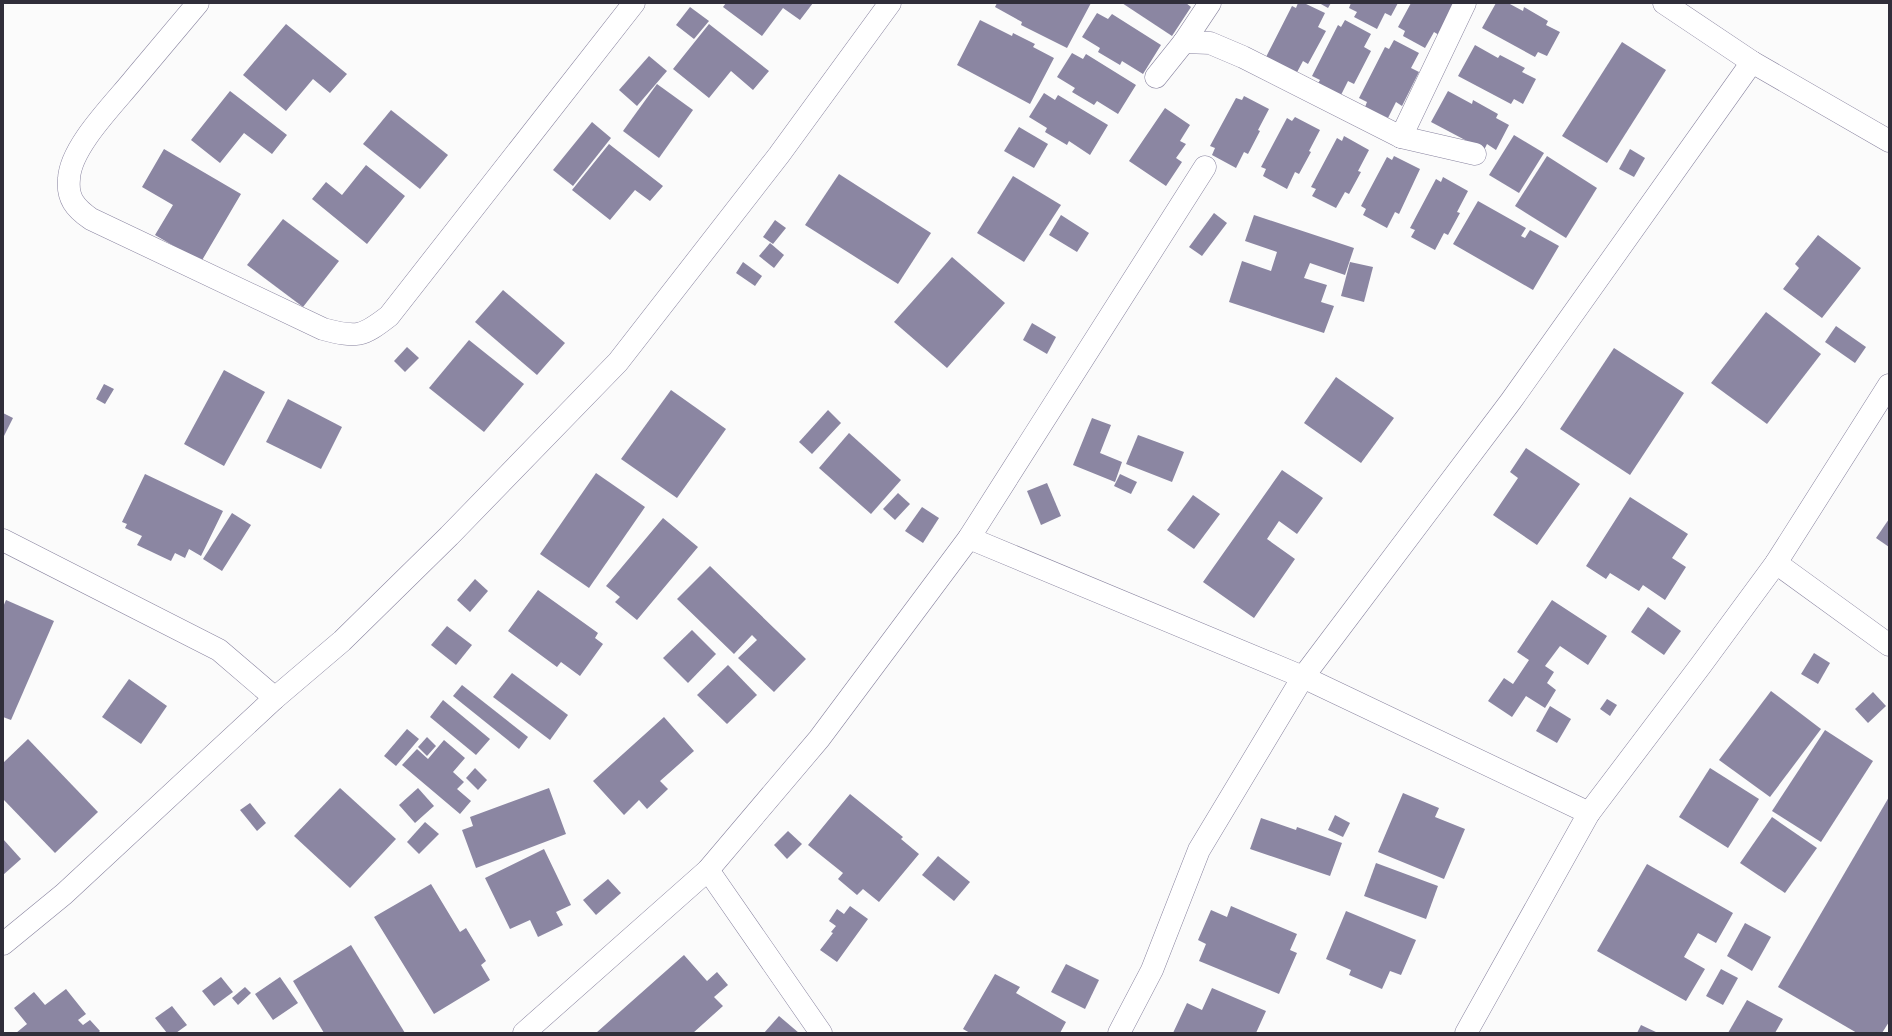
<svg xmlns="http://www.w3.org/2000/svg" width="1892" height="1036" font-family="'PT Sans Narrow',sans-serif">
  <rect width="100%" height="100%" fill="#fbfbfb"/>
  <g fill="#8b86a2">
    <path d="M726,3H813L800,20L783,8L762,36L723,7Z"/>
    <path d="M997,3H1091L1067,48L1021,25L1022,22L995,7Z"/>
    <path d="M1122,3H1186L1191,7L1172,36Z"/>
    <path d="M1298,3H1304L1325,13L1318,27L1326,31L1308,64L1303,61L1294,78L1266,57L1292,6L1296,8Z"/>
    <path d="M1319,3H1331L1328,8Z"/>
    <path d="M1351,3H1398L1391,16L1385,13L1377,29L1354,17L1357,12L1349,8Z"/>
    <path d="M1411,3H1453L1450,9L1452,11L1439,35L1434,32L1425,48L1403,36L1405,31L1398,27Z"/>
    <path d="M1496,3H1508L1523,11L1524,7L1548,21L1546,25L1560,32L1547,56L1538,52L1535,57L1482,28Z"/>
    <path d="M690,7L709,21L694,39L676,25Z"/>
    <path d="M1097,13L1108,19L1112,14L1161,45L1143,74L1122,61L1120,65L1098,52L1100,48L1082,37Z"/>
    <path d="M980,20L1012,36L1013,33L1035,44L1033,47L1054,58L1030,104L957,65Z"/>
    <path d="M1345,20L1371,34L1364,47L1371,51L1354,84L1348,81L1340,97L1317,85L1320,80L1312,76L1338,25L1341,27Z"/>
    <path d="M286,24L347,74L330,93L313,79L286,111L243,75Z"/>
    <path d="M709,24L769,71L753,90L731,71L709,98L673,69Z"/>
    <path d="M1394,40L1419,53L1411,68L1419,72L1402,106L1396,102L1388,118L1365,107L1367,102L1359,98L1385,47L1389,49Z"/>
    <path d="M1622,42L1666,70L1607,163L1562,136Z"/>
    <path d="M1475,45L1498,58L1500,55L1525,68L1522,72L1536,79L1523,104L1514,99L1511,104L1458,76Z"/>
    <path d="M1072,53L1083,59L1086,54L1136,85L1118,114L1097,101L1094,105L1072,92L1075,88L1057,77Z"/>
    <path d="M649,56L667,71L637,106L619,90Z"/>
    <path d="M657,84L693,110L659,158L623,131Z"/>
    <path d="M230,91L287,135L272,154L244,133L220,163L191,140Z"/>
    <path d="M1448,91L1472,104L1473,100L1498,114L1496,118L1509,125L1496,150L1487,144L1484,150L1431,122Z"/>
    <path d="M1044,93L1055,100L1058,95L1108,125L1090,155L1069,141L1067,145L1045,132L1047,128L1029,117Z"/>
    <path d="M1244,96L1269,109L1258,130L1260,131L1248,154L1244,152L1236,168L1212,155L1215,148L1210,146L1236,98L1242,100Z"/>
    <path d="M1165,108L1190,125L1180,141L1186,144L1176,158L1182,162L1166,186L1129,161Z"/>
    <path d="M391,110L448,155L420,189L363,144Z"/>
    <path d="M1295,117L1320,130L1309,151L1311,152L1299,174L1295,172L1287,189L1263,176L1266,169L1261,167L1287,118L1292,121Z"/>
    <path d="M592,122L611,138L573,186L553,170Z"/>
    <path d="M1019,127L1048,144L1034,168L1004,151Z"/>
    <path d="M1514,135L1544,153L1519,193L1489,175Z"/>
    <path d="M1344,136L1369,150L1358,171L1361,172L1349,194L1345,192L1336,208L1312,196L1316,189L1311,187L1337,138L1342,141Z"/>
    <path d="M609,144L663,186L650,201L635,190L610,220L572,190Z"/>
    <path d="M164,149L241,194L201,262L155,235L173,205L142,187Z"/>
    <path d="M1630,149L1645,158L1634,177L1619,169Z"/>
    <path d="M1394,156L1420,169L1399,214L1395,212L1387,228L1363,215L1366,209L1361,206L1387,157L1392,160Z"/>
    <path d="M1547,156L1597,188L1566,238L1515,206Z"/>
    <path d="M366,165L405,196L367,244L312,199L326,182L342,195Z"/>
    <path d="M839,174L931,233L898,284L805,225Z"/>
    <path d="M1013,176L1061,205L1024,262L977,233Z"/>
    <path d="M1443,177L1468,191L1457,212L1460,213L1448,235L1444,233L1435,250L1411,237L1415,230L1410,228L1436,179L1441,182Z"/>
    <path d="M1478,201L1526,228L1521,236L1525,238L1530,230L1559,246L1533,290L1453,244Z"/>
    <path d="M1214,213L1227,223L1202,256L1189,247Z"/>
    <path d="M1061,215L1089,233L1077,252L1049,235Z"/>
    <path d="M1254,215L1354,248L1345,275L1310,263L1304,278L1327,285L1321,302L1334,306L1324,333L1229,302L1242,261L1271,271L1277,252L1245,241Z"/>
    <path d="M283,219L339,261L303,307L247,265Z"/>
    <path d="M775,220L786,228L773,244L763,237Z"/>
    <path d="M1818,235L1861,268L1822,318L1783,289L1799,268L1795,264Z"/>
    <path d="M770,243L784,255L774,268L759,256Z"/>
    <path d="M952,257L1005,303L947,368L894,322Z"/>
    <path d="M743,262L762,276L755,286L736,273Z"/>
    <path d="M1350,262L1373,267L1364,302L1341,296Z"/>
    <path d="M503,290L565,343L537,375L475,322Z"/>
    <path d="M1766,312L1821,354L1767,424L1711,383Z"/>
    <path d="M1032,323L1056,337L1047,354L1023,340Z"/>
    <path d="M1836,326L1866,347L1855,363L1825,342Z"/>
    <path d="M469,340L524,384L484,432L429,388Z"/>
    <path d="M407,347L419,358L405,372L394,361Z"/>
    <path d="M1614,348L1684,393L1630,475L1560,429Z"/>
    <path d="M224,370L265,392L224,466L184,444Z"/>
    <path d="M1336,377L1394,418L1361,463L1304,423Z"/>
    <path d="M104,384L114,389L105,404L96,399Z"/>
    <path d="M671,390L726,429L677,498L621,459Z"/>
    <path d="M288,399L342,427L321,469L266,442Z"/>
    <path d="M828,410L841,423L812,454L799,442Z"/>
    <path d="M3,413L13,418L3,438Z"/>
    <path d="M1092,418L1111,425L1100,453L1122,462L1115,482L1073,465Z"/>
    <path d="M849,433L901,480L871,514L819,468Z"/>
    <path d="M1138,435L1184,452L1172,482L1126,464Z"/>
    <path d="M1526,448L1580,484L1537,545L1493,515L1518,478L1510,472Z"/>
    <path d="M1282,470L1323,498L1297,534L1279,521L1267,539L1295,559L1254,618L1203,582Z"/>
    <path d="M596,473L645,507L589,588L540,554Z"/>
    <path d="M145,474L223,511L201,556L189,549L185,558L175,553L171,561L137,545L142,536L125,528L127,524L122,522Z"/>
    <path d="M1120,474L1137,482L1131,494L1114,486Z"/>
    <path d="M1047,483L1061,516L1041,525L1027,491Z"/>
    <path d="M898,493L910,504L895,520L883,509Z"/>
    <path d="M1193,495L1220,514L1194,549L1167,530Z"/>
    <path d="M1630,497L1688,534L1672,558L1686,567L1665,600L1643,585L1639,591L1610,573L1606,579L1586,566Z"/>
    <path d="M922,507L939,518L923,543L905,531Z"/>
    <path d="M232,513L251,525L222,571L203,559Z"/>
    <path d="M663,518L698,547L637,620L615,602L620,597L606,586Z"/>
    <path d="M1889,519V547L1876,538Z"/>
    <path d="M710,566L806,659L774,692L738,658L757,640L752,635L734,654L677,599Z"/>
    <path d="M475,579L488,591L470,612L457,600Z"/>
    <path d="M538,590L598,633L595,638L603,644L580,676L561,662L557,667L508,631Z"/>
    <path d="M6,600L54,621L11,720L3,717V607Z"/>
    <path d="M1552,600L1607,636L1588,665L1560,646L1545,666L1554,672L1547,683L1556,690L1545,708L1526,696L1512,717L1488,701L1504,678L1513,684L1529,660L1517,652Z"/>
    <path d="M1648,607L1681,631L1664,655L1631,632Z"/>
    <path d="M447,626L472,645L456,665L431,645Z"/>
    <path d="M692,630L716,654L688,683L663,658Z"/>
    <path d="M1814,653L1830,663L1818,684L1801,674Z"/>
    <path d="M728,665L757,695L727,724L697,695Z"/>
    <path d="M512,673L568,715L550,740L493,697Z"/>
    <path d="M129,679L167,706L141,744L102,717Z"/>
    <path d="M462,685L528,737L519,749L453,696Z"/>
    <path d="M1771,691L1821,729L1770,797L1719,760Z"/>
    <path d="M1873,692L1886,706L1868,723L1855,709Z"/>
    <path d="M1607,699L1617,705L1610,716L1600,709Z"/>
    <path d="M443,700L490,739L476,755L430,717Z"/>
    <path d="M1550,706L1571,719L1557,743L1536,731Z"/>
    <path d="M664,717L694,751L660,781L668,789L647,809L639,800L624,815L593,781Z"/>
    <path d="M407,729L419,739L396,766L384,756Z"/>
    <path d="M1825,730L1873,761L1821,842L1772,811Z"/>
    <path d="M427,737L436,746L427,756L418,747Z"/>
    <path d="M28,739L98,812L55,853L3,799V763Z"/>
    <path d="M444,740L465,758L453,772L464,782L457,789L471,801L460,814L402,765L417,749L428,759Z"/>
    <path d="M475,768L487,780L478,790L466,778Z"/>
    <path d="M1710,768L1759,799L1728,848L1679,817Z"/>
    <path d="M340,788L396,839L350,888L294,836Z"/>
    <path d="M418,788L434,806L415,823L399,805Z"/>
    <path d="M549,788L566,834L476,868L462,830L473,826L470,817Z"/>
    <path d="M1403,793L1439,808L1435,817L1465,829L1444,879L1378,852Z"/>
    <path d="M850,794L903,837L901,839L919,854L879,902L863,889L857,895L838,879L843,873L808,845Z"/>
    <path d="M1889,797V1022L1882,1033H1857L1778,987Z"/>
    <path d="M250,803L266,823L257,831L240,810Z"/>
    <path d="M1335,815L1350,823L1343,837L1328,830Z"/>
    <path d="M1772,817L1817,848L1785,893L1740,863Z"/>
    <path d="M1261,818L1296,830L1297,827L1342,843L1330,876L1250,849Z"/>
    <path d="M425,822L439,834L419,854L407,842Z"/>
    <path d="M788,831L802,844L787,859L774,845Z"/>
    <path d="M3,839L21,859L3,875Z"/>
    <path d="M544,849L571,905L556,912L563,925L538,937L530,920L510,929L485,878Z"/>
    <path d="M938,856L970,882L954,901L922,875Z"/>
    <path d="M1376,863L1438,886L1426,919L1364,896Z"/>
    <path d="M1647,864L1733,913L1716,943L1698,933L1684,957L1705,969L1686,1001L1597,951Z"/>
    <path d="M608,879L621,893L596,915L583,900Z"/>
    <path d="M431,884L460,932L466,928L486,961L481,965L490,980L434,1014L374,917Z"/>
    <path d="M850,906L868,919L837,962L820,950L833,933L831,932L836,926L829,921L837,909L844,914Z"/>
    <path d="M1231,906L1297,934L1290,950L1297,953L1279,994L1199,961L1206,944L1198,940L1211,910L1227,917Z"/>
    <path d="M1346,911L1416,940L1401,975L1390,971L1382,989L1349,975L1351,970L1326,959Z"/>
    <path d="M1745,923L1771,937L1752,971L1727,956Z"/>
    <path d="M351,945L405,1033H324L293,981Z"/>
    <path d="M684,955L707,981L717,972L728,985L714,997L723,1006L693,1033H596Z"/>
    <path d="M1066,964L1099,980L1085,1009L1051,992Z"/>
    <path d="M1721,969L1738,978L1723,1005L1706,996Z"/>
    <path d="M995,974L1020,987L1016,993L1066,1022L1060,1033H970L963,1029Z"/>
    <path d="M221,977L233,992L214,1006L202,991Z"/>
    <path d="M280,977L298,1003L273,1020L255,994Z"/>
    <path d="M245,987L251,993L238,1005L232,998Z"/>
    <path d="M1212,988L1266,1011L1256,1033H1173L1187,1003L1202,1010Z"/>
    <path d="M66,989L86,1014L78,1020L83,1025L90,1020L100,1031L98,1033H16L27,1024L14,1008L34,992L45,1005Z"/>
    <path d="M1747,1000L1783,1019L1775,1033H1728Z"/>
    <path d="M172,1006L187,1025L176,1033H167L155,1018Z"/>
    <path d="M779,1016L799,1033H764Z"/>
    <path d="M1641,1025L1658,1033H1637Z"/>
  </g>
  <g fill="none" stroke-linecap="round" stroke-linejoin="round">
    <defs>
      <g id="minor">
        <path d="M198,3C177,28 156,53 135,78C115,103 70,147 69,179C67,198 75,208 91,219L323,329C357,338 362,337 389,316L634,3"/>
        <path d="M1664,3L1752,62L1889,141"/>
        <path d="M1184,42L1210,43L1243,57L1401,137L1475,154"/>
        <path d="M1156,77L1184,42L1210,3"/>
        <path d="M1401,137L1465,3"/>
        <path d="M969,538L1303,677L1589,813"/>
        <path d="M3,540L219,650L275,698"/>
        <path d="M1776,563L1889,645"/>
        <path d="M708,870L821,1033"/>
        <path d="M3,944L64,894L275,698L342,641L449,536L618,362L779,155L890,3"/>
        <path d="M524,1033L708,870L819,739L969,538L1205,167"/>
        <path d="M1119,1033L1152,970L1199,850L1303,677L1511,401L1752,62"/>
        <path d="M1466,1033L1589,813L1701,665L1776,563L1889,385"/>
      </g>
    </defs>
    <use href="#minor" stroke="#88839f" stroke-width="23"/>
    <use href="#minor" stroke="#fff" stroke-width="22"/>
  </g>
  <rect width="1892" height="1036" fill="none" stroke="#302e3a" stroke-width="8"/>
</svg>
